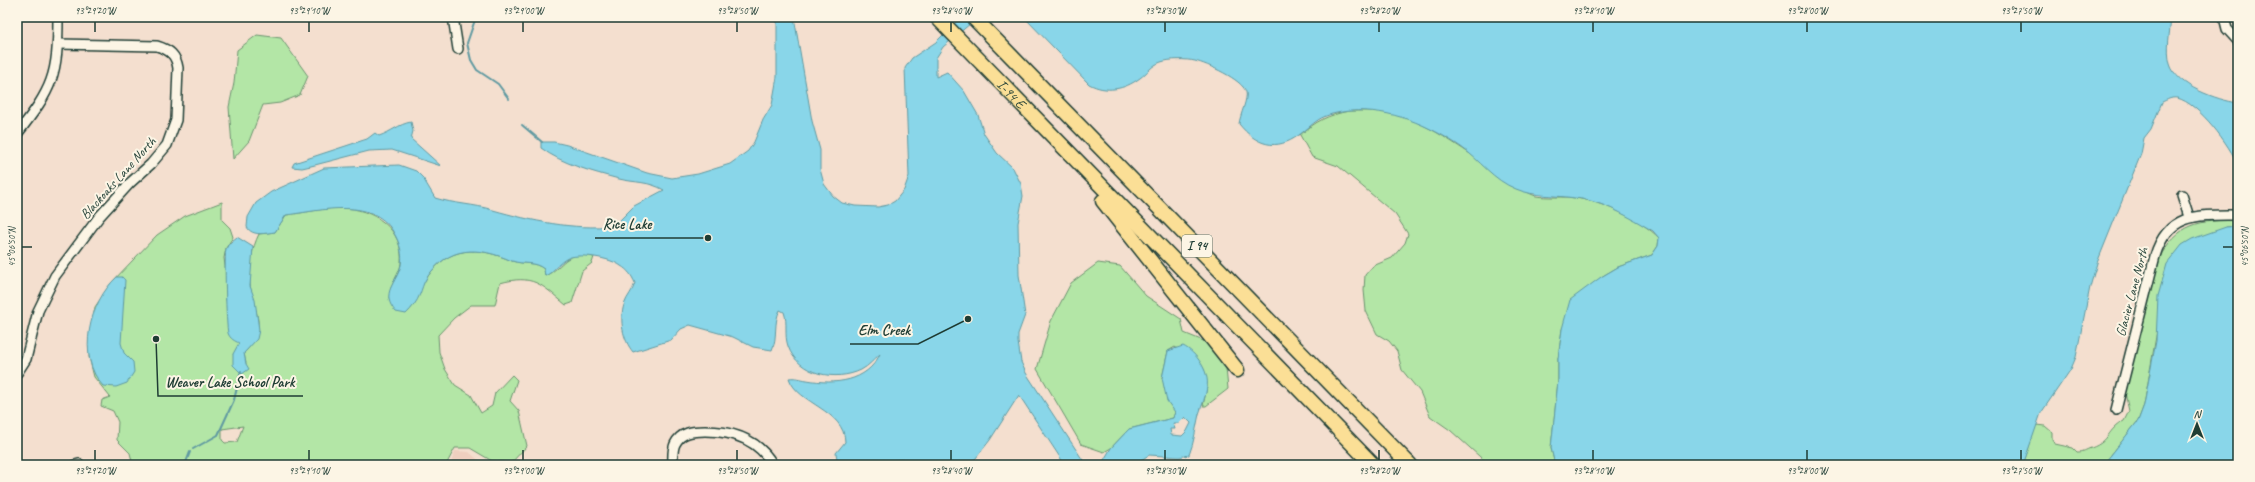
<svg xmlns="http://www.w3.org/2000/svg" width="2255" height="482" font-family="Caveat,sans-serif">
  <rect width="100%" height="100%" fill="#f4dfcf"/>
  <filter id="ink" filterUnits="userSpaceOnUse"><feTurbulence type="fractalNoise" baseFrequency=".025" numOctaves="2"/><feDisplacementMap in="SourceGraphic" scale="8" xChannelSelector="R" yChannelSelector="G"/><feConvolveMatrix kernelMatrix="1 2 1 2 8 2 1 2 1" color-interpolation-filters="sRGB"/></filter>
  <g filter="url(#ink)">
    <path fill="#efcfbf" d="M455,451L469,452L484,465H450Z"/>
    <g fill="#b3e6a6" stroke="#69926d" fill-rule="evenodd">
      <path d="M257,35L281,38L308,76L300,95L280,103L263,105L249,141L233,159L229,107L234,83L237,50Z"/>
      <path d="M1349,111C1364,111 1380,110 1394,114C1434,125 1468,154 1502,175C1512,181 1525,193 1536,196C1546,198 1564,196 1575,198C1600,201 1641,219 1659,238L1658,246L1652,255L1618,267L1601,277L1562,329L1558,359V381L1551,448L1555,465H1489L1450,430L1430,416L1420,392L1402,370L1397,351L1389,341L1377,334L1366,311L1364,290L1365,275L1373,266L1392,258L1405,243L1408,234L1395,214L1338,166L1312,157L1300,135C1316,121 1328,115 1349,111Z"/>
      <path d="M222,202V220L230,228L233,237L226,248L224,258L227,282L226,300L240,343L233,355L246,364L244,353C270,327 253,313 250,284C248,268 252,248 259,234L275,232L286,215C304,213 323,208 341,208C373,208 404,229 401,263C400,274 390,283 389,298L406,314C420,299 417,293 426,279C448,245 478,246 512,261C524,265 534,261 544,269L545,276C566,266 563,250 594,257L592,263L582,271L572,303L566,305C541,284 533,274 500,283L495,305H471L454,318L438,335L439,352L445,369L455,385L471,395L481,413L492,406L495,393L512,375L517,380L510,401L519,411L527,446L511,463L492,461L470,448H455L446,465H133L130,453L117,440L118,422L113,411L101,406L102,400L110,397L94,377L89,357L90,333L95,307L111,283L157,235L185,216ZM243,426L237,442L225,443L222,440V429Z"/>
      <path d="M2238,220V226L2226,227L2158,325L2144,405L2138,421L2103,465H2023L2036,425L2045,426L2052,432V439L2055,444L2073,448L2077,452C2084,452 2085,450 2091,448C2111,441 2106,430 2124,421L2129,411L2125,393L2159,259C2177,223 2200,220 2238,220Z"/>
      <path d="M1098,263L1120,266L1146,296L1181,319L1184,333L1206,342L1226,368L1228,389L1206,406H1203L1207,387L1204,369L1175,347L1168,351L1162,378L1175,412L1173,418L1129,429L1111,448L1104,452L1081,444L1037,369L1051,321L1071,283Z"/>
    </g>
    <g fill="#89d6e9" stroke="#5f99a1" fill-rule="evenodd">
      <path d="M777,17H794L812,121L820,150V169L824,184L833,196L842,203L855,206L878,207L888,205L895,201L904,190L909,176L905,68L912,58L936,42L961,17H978L943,47L936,58V77L947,72L964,91L978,115L984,134L997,153L1013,168L1021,184L1023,196L1018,223L1019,275L1025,315L1018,334V342L1021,362L1026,373L1086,465H1065L1019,395L990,440L976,458L968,465H941L906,459L889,461L875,459L873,463L875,465H838L836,453L845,442C845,410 797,404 789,378C797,377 800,379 807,380C835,385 867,382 880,354C874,359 869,366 861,370C836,382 798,375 788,346C784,335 788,323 784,312L780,310C773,323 778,337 772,350L753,347L733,337L690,325L681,329L671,340L633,352C623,340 619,320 624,305C627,296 633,291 635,283C632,276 628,270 621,266C611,258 577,252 566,259C557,264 554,272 545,276L544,269C534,261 524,265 512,261C478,246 448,245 426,279C423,284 422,289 420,294C417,302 412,308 406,314L396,312C379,293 397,283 401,265C403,255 400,244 395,235C375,195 320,211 286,215L275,232C267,233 252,237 247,227L248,217L256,203L271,192L324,168L399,165L416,171L423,178L435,198C454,204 474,204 493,210C532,221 573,230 614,226L634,206L664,190C648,181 636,183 619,179C593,172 562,164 541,148V142H554L567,145L647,173L672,178L698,174L730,164L748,151L754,142L763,120L772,105L777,77Z"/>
      <path d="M1024,17H2171C2170,32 2166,50 2170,64C2176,86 2218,100 2238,103V165C2230,146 2199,103 2177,98C2171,97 2167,100 2162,102L2151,129L2144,138L2141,154L2097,263L2090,287L2076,357L2071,369L2041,413L2023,465H1555L1551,448L1558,381V359L1562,329L1570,300L1601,277L1618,267L1652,255L1658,246L1659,238L1653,231C1629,217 1603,201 1575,198C1555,195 1535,197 1516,189C1493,180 1480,160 1461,147C1429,125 1390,108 1350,111C1340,112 1327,114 1318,120C1312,124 1306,130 1299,135C1276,152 1256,145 1239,124C1240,115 1248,99 1246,92C1242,79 1207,64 1195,61C1186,59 1170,59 1161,62C1152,65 1147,73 1140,78C1124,90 1106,93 1089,84Z"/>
      <path d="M411,122L413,131L411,139L441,166L392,150L369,151L311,166L302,168L292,167L294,163L367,139L375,133L379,136C391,132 399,124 411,122Z"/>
      <path d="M2238,226V465H2103L2138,421L2144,405L2156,341L2158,296L2167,264L2182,245L2192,239L2226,227Z"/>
      <path d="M237,237L253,247L250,286L255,300L259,330L257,339L244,353L246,364L249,369L242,374L233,365V354L239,343C235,341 230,339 228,333C226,326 224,253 226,249C228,244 233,240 237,237Z"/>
      <path d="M117,277H122L125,280L121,343L124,353L133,362L134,372L127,383L116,387L103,386C76,357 89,302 117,277Z"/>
      <path d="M1183,346C1196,352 1210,372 1207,387C1206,396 1202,405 1199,414C1196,427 1194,443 1189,455L1179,457L1149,455L1133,465H1101L1111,448L1129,429L1173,418L1175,412L1167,401L1162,378L1168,351ZM1185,417L1191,423L1187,431L1182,436L1171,435L1170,429H1175L1173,423H1179Z"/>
    </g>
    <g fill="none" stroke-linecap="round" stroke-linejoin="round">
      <g stroke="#5f99a1" stroke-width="2">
        <path d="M476,17L467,43L471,60L477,70L498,84L509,99"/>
        <path d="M522,125L542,142"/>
        <path d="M193,449L218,435L234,400L241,371"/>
        <path d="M185,465L190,452"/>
      </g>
      <defs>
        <g id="minor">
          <path d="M453,17L458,49"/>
          <path d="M2224,17L2227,29L2238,41"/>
          <path d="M17,134C53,88 58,76 58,17"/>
          <path d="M2182,195L2189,217"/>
          <path d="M17,373L26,359L38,311L55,276L99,217L130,183L151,164L167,145L176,120L178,68C176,55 170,50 157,46L58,44"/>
          <path d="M2116,410L2155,256C2168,212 2200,215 2238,215"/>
          <path d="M75,465L79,464"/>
          <path d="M673,465C673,458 672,450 675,444C681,432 693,431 705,431C733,431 758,439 773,465"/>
        </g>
        <g id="highway">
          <path id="s1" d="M937,17L1373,465"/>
          <path d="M973,17L1410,465"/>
          <path d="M1103,201L1237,370"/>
        </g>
      </defs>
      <use href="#minor" stroke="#1f3d34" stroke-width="12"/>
      <use href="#highway" stroke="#1f3d34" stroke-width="17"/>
      <use href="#minor" stroke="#fcf5e5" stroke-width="9"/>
      <use href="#highway" stroke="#fbdf96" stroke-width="14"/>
    </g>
  </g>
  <path fill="none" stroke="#1f3d34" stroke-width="1.5" d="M95,22V32M309,22V32M523,22V32M737,22V32M951,22V32M1165,22V32M1379,22V32M1593,22V32M1807,22V32M2021,22V32M22,247H32M2223,247H2233M95,450V460M309,450V460M523,450V460M737,450V460M951,450V460M1165,450V460M1379,450V460M1593,450V460M1807,450V460M2021,450V460"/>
  <g text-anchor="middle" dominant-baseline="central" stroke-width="4" stroke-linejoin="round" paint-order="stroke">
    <rect fill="#fcf5e5" stroke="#617469" stroke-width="1" x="1182" y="235" width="30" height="22" rx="3"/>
    <g font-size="13" font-weight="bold" fill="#1f3d34">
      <text x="1197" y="246">I 94</text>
    </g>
    <g font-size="14" fill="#1f3d34" stroke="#fcf5e5">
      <text stroke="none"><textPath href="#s1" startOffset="107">I-94 E</textPath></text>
      <text transform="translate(118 178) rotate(-48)">Blackoaks Lane North</text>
      <text transform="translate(2132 292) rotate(-75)">Glacier Lane North</text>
    </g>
  </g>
  <path fill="none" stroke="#1f3d34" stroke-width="1.5" d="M708 238L660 238H595M968 319L918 344H850M156 339L158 396H303"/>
  <g fill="#1f3d34" stroke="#fcf5e5" stroke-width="1.5">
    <circle cx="708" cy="238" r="4"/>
    <circle cx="968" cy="319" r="4"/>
    <circle cx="156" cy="339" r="4"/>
  </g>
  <g font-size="15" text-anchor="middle" font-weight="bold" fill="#1f3d34" stroke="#fcf5e5" stroke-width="4" stroke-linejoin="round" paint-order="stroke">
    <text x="627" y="229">Rice Lake</text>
    <text x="884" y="335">Elm Creek</text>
    <text x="230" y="387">Weaver Lake School Park</text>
  </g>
  <rect width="2255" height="482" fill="none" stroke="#fcf5e5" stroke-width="44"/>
  <g transform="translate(2197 424)" stroke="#fcf5e5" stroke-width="3" paint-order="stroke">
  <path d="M0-3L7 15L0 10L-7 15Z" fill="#1f3d34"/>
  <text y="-6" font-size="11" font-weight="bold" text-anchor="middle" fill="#1f3d34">N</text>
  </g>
  <rect x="22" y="22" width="2211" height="438" fill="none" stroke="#1f3d34" stroke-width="1.5"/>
  <g font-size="10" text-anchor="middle" fill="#1f3d34">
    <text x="95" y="14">93°29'20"W</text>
    <text x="309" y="14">93°29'10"W</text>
    <text x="523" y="14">93°29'00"W</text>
    <text x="737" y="14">93°28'50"W</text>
    <text x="951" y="14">93°28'40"W</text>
    <text x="1165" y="14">93°28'30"W</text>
    <text x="1379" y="14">93°28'20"W</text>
    <text x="1593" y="14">93°28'10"W</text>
    <text x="1807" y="14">93°28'00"W</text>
    <text x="2021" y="14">93°27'50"W</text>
    <text transform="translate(11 247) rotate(-90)" y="4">45°06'50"N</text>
    <text transform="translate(2244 247) rotate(-90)" y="4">45°06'50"N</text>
    <text x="95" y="474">93°29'20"W</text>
    <text x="309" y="474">93°29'10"W</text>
    <text x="523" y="474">93°29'00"W</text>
    <text x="737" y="474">93°28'50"W</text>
    <text x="951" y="474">93°28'40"W</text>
    <text x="1165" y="474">93°28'30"W</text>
    <text x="1379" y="474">93°28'20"W</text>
    <text x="1593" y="474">93°28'10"W</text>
    <text x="1807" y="474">93°28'00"W</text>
    <text x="2021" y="474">93°27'50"W</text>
  </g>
</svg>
